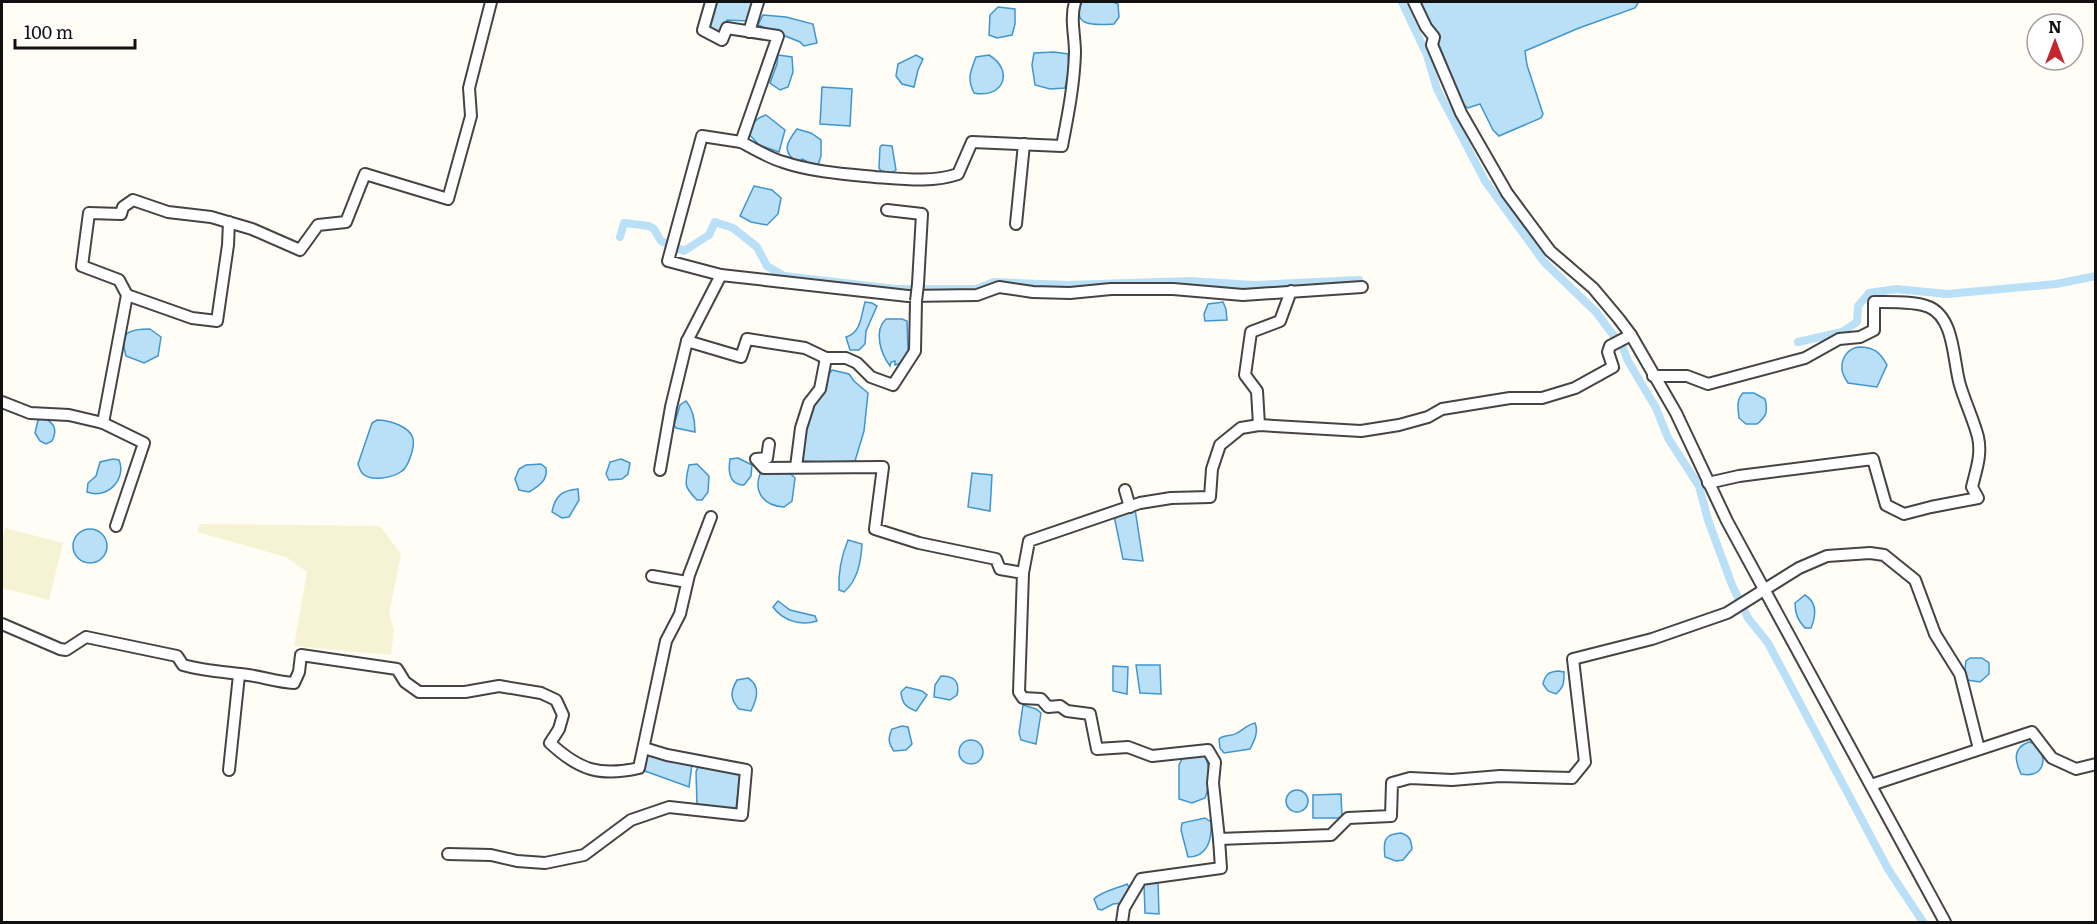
<svg xmlns="http://www.w3.org/2000/svg" width="2097" height="924" font-family="Literata,serif">
  <rect width="100%" height="100%" fill="#fffdf5"/>
  <g fill="#f6f3d4">
    <path d="M200,524L380,526L401,554L389,614L394,630L391,655L294,646L307,572L286,557L197,532Z"/>
    <path d="M5,528L63,543L49,600L2,588V542Z"/>
  </g>
  <g fill="#b9e0f7" stroke="#3f96cf" stroke-width="1.5">
    <path d="M716,2H752L747,21L727,20L720,33L708,28Z"/>
    <path d="M1082,2H1113L1118,4L1119,17L1114,24C1098,25 1070,28 1082,2Z"/>
    <path d="M1421,2H1638V3L1635,8L1579,28L1525,51L1527,65L1543,114L1541,118L1499,136L1493,130L1480,104L1468,108L1464,105Z"/>
    <path d="M998,7L1015,9V24L1012,35L997,38L989,35L990,15Z"/>
    <path d="M763,15L786,17L813,24L817,43L804,46L800,42L758,25Z"/>
    <path d="M1054,52L1068,54L1069,69L1065,88L1050,89L1035,85L1032,65L1034,53Z"/>
    <path d="M778,55L792,57L793,72L788,87L780,90L770,83L777,64Z"/>
    <path d="M916,55L923,59L918,70L914,87L902,84L896,76L898,64Z"/>
    <path d="M989,55C1015,71 1003,99 974,93C967,79 970,72 976,57Z"/>
    <path d="M822,87L852,89L850,126L820,124Z"/>
    <path d="M766,115L785,130L779,152L759,145L748,133C752,123 756,118 766,115Z"/>
    <path d="M797,129L811,133L821,140V156L818,165H807L806,161L802,159L799,163C781,153 786,143 797,129Z"/>
    <path d="M882,145L892,146L896,170L890,174H883L879,168L880,147Z"/>
    <path d="M754,186L772,190L781,198L778,214L767,225L751,222L740,216Z"/>
    <path d="M865,302L872,303L877,306L866,331L865,344L859,350H850L846,337C861,333 861,316 865,302Z"/>
    <path d="M1223,302L1226,309L1227,320L1205,321L1204,314L1208,304Z"/>
    <path d="M886,319H902L907,321L908,351L905,362L895,365V361L891,362L890,366C881,354 873,331 886,319Z"/>
    <path d="M150,329L161,337L158,356L144,363L126,356C119,332 128,329 150,329Z"/>
    <path d="M1859,347C1874,347 1880,352 1887,365L1877,387L1848,383C1846,380 1842,373 1842,369C1841,357 1849,348 1859,347Z"/>
    <path d="M832,370L849,374L854,381L868,393L864,431L855,461L836,463L803,461C801,431 812,394 832,370Z"/>
    <path d="M1743,393H1754L1765,399C1768,411 1767,416 1757,424H1746L1739,418C1738,408 1736,400 1743,393Z"/>
    <path d="M686,401C693,409 695,421 695,432L676,428L674,425L680,405Z"/>
    <path d="M43,417C54,423 58,429 52,441L46,444L40,441L35,433L38,420Z"/>
    <path d="M377,420C386,420 392,422 399,425C414,432 416,440 411,455C409,461 407,468 402,471C393,478 370,482 362,473C360,470 359,467 358,464L372,423Z"/>
    <path d="M738,458L752,465L751,476L744,485C729,485 728,471 730,459Z"/>
    <path d="M113,459L119,460C127,479 107,500 87,492L88,483L96,476L100,462Z"/>
    <path d="M621,459L630,463L628,474L622,479L609,480L606,474L610,462Z"/>
    <path d="M541,464L546,468C548,480 539,486 529,492L519,490L515,479L519,469L526,465Z"/>
    <path d="M697,464L709,476L708,492L702,500H697C683,486 685,484 689,465Z"/>
    <path d="M764,473H790L795,478L792,501L784,507C765,506 753,493 760,474Z"/>
    <path d="M972,473L992,475L990,511L968,507Z"/>
    <path d="M578,489L579,500L569,517L562,518L552,512C555,496 562,490 578,489Z"/>
    <path d="M1135,509L1143,561L1123,559L1114,516Z"/>
    <circle cx="90" cy="546" r="17"/>
    <path d="M848,540L862,544C861,561 858,580 844,592L839,590C838,572 841,557 848,540Z"/>
    <path d="M1805,595C1818,603 1816,616 1811,628H1805C1798,620 1795,614 1795,603Z"/>
    <path d="M778,601L790,610L815,616L817,621C801,626 783,621 773,607Z"/>
    <path d="M1970,658H1982L1989,663V674L1980,682L1967,680L1965,669L1966,661Z"/>
    <path d="M1136,665H1160L1161,694L1140,693Z"/>
    <path d="M1113,666L1128,667L1127,694L1113,691Z"/>
    <path d="M1558,671L1564,672C1564,683 1564,687 1556,694L1548,691L1543,684C1545,675 1548,672 1558,671Z"/>
    <path d="M941,676C955,676 960,682 957,695L950,700L934,697L935,685Z"/>
    <path d="M748,678C761,686 757,699 751,711L739,709C730,699 730,692 737,680Z"/>
    <path d="M906,687L922,691L927,695L916,711C906,707 902,704 901,692Z"/>
    <path d="M1023,705L1036,709L1041,713L1036,744L1021,740L1019,733Z"/>
    <path d="M1255,723C1259,732 1254,741 1250,749L1224,753L1220,748L1219,739C1225,734 1231,737 1237,733C1244,729 1247,725 1255,723Z"/>
    <path d="M902,726L908,727L912,744L906,750L894,751C888,743 888,738 892,729Z"/>
    <circle cx="971" cy="752" r="12"/>
    <path d="M2029,742L2036,744C2049,760 2043,778 2021,774C2015,761 2012,748 2029,742Z"/>
    <path d="M645,753L692,764L689,787L642,770Z"/>
    <path d="M1204,754C1211,766 1210,785 1205,798L1192,803L1179,799V765L1183,757Z"/>
    <path d="M698,767L740,773L736,809L697,805L696,772Z"/>
    <circle cx="1297" cy="801" r="11"/>
    <path d="M1341,794L1342,818H1313V795Z"/>
    <path d="M1205,818L1211,822C1212,839 1208,857 1188,857L1181,830L1182,823Z"/>
    <path d="M1401,833C1410,836 1411,840 1412,849L1403,860L1396,861L1385,857C1383,841 1384,834 1401,833Z"/>
    <path d="M1158,882L1159,914L1145,913L1144,884Z"/>
    <path d="M1127,884L1129,887L1123,903L1113,904L1102,910L1098,909L1094,899C1102,891 1116,889 1127,884Z"/>
  </g>
  <g fill="none" stroke-linecap="round" stroke-linejoin="round">
    <g stroke="#b9e0f7" stroke-width="8">
      <path d="M1402,2L1427,55L1437,89L1485,181L1544,262L1596,312L1623,348L1628,361L1656,408L1668,438L1699,486L1708,520L1732,585L1748,618L1768,643L1888,869L1923,922"/>
      <path d="M620,237L624,223L649,226L654,229L661,241L684,251L709,235L715,222L733,228L757,247L767,266L784,276L896,289H976L994,282L1068,285L1189,281L1254,285L1359,280"/>
      <path d="M1798,342L1842,332L1857,322L1858,306L1869,293L1896,289L1947,294L2056,284L2096,276"/>
    </g>
    <defs>
      <g id="minor">
        <path d="M711,2L703,30L722,40L727,28L778,36L741,142L702,136L668,261L721,275L908,296L977,295L999,287L1033,292L1070,293L1111,289H1173L1243,295L1362,287"/>
        <path d="M1414,2L1426,27L1434,37L1432,45L1461,113L1507,193L1550,251L1593,288L1619,319L1631,335L1676,413L1727,521L1945,922"/>
        <path d="M749,32L758,2"/>
        <path d="M741,142C755,149 769,158 783,162C813,172 844,174 875,177C903,179 932,183 958,174L972,142L1062,146C1068,115 1074,85 1075,53C1075,35 1070,19 1075,2"/>
        <path d="M887,210L922,214L918,284"/>
        <path d="M1016,224L1024,144"/>
        <path d="M721,275L687,341L741,357L747,339L805,348L826,358H846L857,363L871,377L893,385L915,351L916,301"/>
        <path d="M127,295L192,318L217,321L228,245L229,222"/>
        <path d="M1653,376H1687L1708,384L1805,358L1839,339L1860,337L1874,330V302C1890,302 1915,301 1929,307C1955,318 1953,362 1960,385C1965,402 1974,421 1978,437C1982,455 1976,470 1972,487L1978,498L1931,507L1904,514L1886,505L1873,459L1739,476L1708,483"/>
        <path d="M2,402L30,413L69,415L103,423L127,295L119,280L82,266L89,213L121,214L123,207L133,200L168,212L211,217L252,229L300,250L318,225L346,222L365,174L448,199L471,116L469,88L491,2"/>
        <path d="M103,423L144,443L116,526"/>
        <path d="M1259,425L1257,391L1245,375L1251,332L1280,321L1291,291"/>
        <path d="M769,444L767,458L756,459L764,468L883,467L875,529L919,543L996,559L1000,569L1023,573L1029,541L1140,503L1171,498L1210,497L1212,469L1220,445L1241,428L1259,425L1361,431L1399,425L1428,417L1442,409L1510,398H1542L1575,388L1613,367L1608,352L1610,346L1631,335"/>
        <path d="M796,467L801,428L809,403L820,389L826,358"/>
        <path d="M660,470L671,407L687,341"/>
        <path d="M1125,490L1130,507"/>
        <path d="M1023,573L1019,692L1023,698L1041,699L1048,707L1060,706L1067,711L1090,714L1097,749L1128,747L1152,756L1208,750L1215,762L1213,783L1219,839L1331,835L1348,818L1391,816L1392,783L1410,778L1452,780L1500,776L1572,778L1585,762L1573,659L1652,639L1727,613L1799,568L1827,556L1870,553L1884,555L1915,580L1935,634L1960,674L1979,749"/>
        <path d="M652,576L687,582"/>
        <path d="M2,624L60,649L66,650L86,637L177,656L183,665C204,671 226,672 248,675C263,677 278,682 294,683L299,672L301,655L397,669L405,682L419,692H465L499,686L541,693L556,700L563,715L559,729L550,743C579,770 600,777 639,768L666,641L680,614L689,575L711,517"/>
        <path d="M229,770L239,675"/>
        <path d="M1871,785L2032,732L2052,758L2076,769L2096,764"/>
        <path d="M448,854L491,855L517,861L545,863L584,855L631,820L669,807L742,815L746,770L667,755L644,748"/>
        <path d="M1122,922L1124,908L1141,879L1221,868L1219,839"/>
      </g>
    </defs>
    <use href="#minor" stroke="#444" stroke-width="14"/>
    <use href="#minor" stroke="#fff" stroke-width="10"/>
    <defs>
      <path id="minor-bridge" d="M916,301L918,284"/>
    </defs>
    <use href="#minor-bridge" stroke="#444" stroke-width="14" stroke-linecap="butt"/>
    <use href="#minor-bridge" stroke="#fff" stroke-width="10"/>
  </g>
  <rect width="2097" height="924" fill="none" stroke="#111111" stroke-width="6"/>
  <g transform="translate(2055 42)"><circle r="28" fill="#ffffff" stroke="#a0a0a0" stroke-width="1.5"/>
  <path d="M0-4.5L10 22L0 15L-10 22Z" fill="#c4262e"/>
  <text y="-9" font-size="16" font-weight="bold" text-anchor="middle" fill="#111111">N</text>
  </g>
  <path d="M15 39v9h120v-9" fill="none" stroke="#111111" stroke-width="3"/>
  <text x="24" y="39" font-size="18" fill="#111111" stroke="#ffffff" stroke-width="4.5" paint-order="stroke">100 m</text>
</svg>
